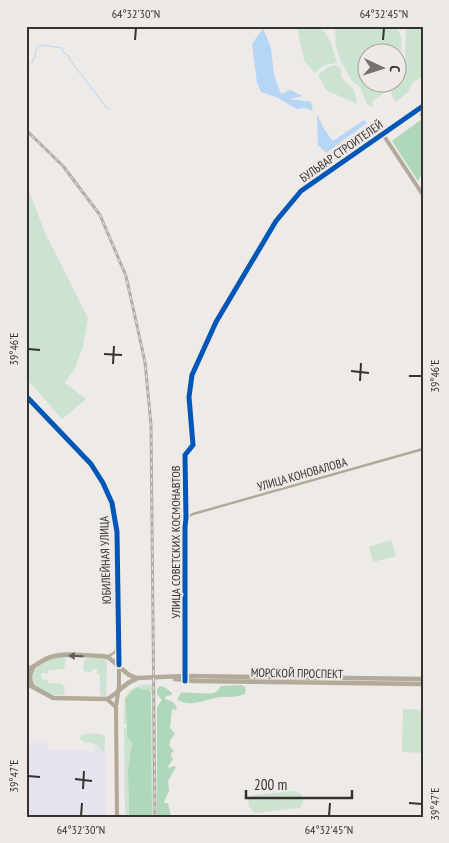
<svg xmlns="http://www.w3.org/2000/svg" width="449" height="843" font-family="'PT Sans Narrow',sans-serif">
  <rect width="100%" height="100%" fill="#edeae7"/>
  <path fill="#e5e3ee" d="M26,743H48V750L93,751L94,743H105L106,817H26Z"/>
  <g fill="#cbe3d0">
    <path d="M297,26C302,26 308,25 313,26C330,29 333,50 337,63L324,65L315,73L304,60Z"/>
    <path d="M335,26H396C405,37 401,58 397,70L396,52H366V82L392,83L389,90L372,101L373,107L367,104L360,87L352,81L340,60L336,47Z"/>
    <path d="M404,26H423V77L413,82L407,93L396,102L391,94L405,63L406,29Z"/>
    <path d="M336,65L341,69V77C351,88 355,86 357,104L326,90L318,75L328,67Z"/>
    <path d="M26,188L31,196L45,233L88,318L83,346L75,368L65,383L86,399L62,419L26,378Z"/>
    <path d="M391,540L396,556L373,562L369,547Z"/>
    <path d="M60,657L66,659L64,669L48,670V673H41V679L47,680L48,683H60L65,687L64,695C33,701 15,665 60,657Z"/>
    <path d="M90,658H105L107,660L106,696H103L100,694V674H97V669H93L91,672L84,671C83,664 83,659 90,658Z"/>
    <path d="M153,684L154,817H152V695L150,689L144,690L138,687C133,690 130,695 125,698C126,712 128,725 128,739L131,740L132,743L128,768L129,817H125L124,728L126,727V724H124C124,697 122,686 153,684Z"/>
    <path d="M403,709L423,710V753L402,752Z"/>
    <path d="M97,733L105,736V746L103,753C101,751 101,748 99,746C93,741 85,745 80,739L81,735Z"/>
    <path d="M295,791C304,794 306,802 299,808L255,813L249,807L248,799L253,795Z"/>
  </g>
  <g fill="#afd7b9">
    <path d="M423,112V172L418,181L392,141L422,119L419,114Z"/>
    <path d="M242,685L246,688L245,694C237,697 229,697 221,697C208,698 189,709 177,699L181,693C189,691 211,696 216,692C218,691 219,688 221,686Z"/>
    <path d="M160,686L166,688L172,693V695L166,696L165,699L173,702L177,707L175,711L174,708L172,710L170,728L175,734L171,739L169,746L174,751L171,753V756L173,759L168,767L169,768L174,766L176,767L168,781L169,791L164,802L165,803H168L171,817H157V707L162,700L157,694V689Z"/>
    <path d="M138,687L144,690L149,689L151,693L152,817H129L128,768L132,743L127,737C128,724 126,712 125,698C130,694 133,690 138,687Z"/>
  </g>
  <g fill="#b7d6f6">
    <path d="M263,28L271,48L274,75L281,94L290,90L303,96L289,99L311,102L313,111L305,108L297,109L276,97L261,92L257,83L252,44Z"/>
    <path d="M317,114L324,129L333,141L364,120L367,123L326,153L318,145Z"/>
  </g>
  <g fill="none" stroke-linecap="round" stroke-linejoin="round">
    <path stroke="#b7d6f6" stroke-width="1" d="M26,67C36,62 34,56 37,47L41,45L62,48L63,52L69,56L70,60L106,107L110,109"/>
    <g stroke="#b2a99a" stroke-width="2.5">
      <path d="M26,396L91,464L103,483L112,503L117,532L119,665"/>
      <path d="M186,518L193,514L423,449"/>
      <path d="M109,656L115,652L117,646"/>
      <path d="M185,675V527L186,518L185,455L193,445L194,440L189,397L192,375L216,322L276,221L301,191L382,133"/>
    </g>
    <path stroke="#b2a99a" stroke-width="4" d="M423,106L382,133L423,195"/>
    <g stroke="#b0a795" stroke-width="4">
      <path d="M107,699L116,707"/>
      <path d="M117,817L116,707L119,685V665"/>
    </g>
    <g stroke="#b2aa9a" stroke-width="4.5">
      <path d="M33,668C29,675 29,680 33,687"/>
      <path d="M26,670C35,667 41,660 51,657C66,652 86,656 102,656L108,657L129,675L137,678L185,676L423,679"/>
      <path d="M175,679L195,681L423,684"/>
      <path d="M26,683L53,698L107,699C118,694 124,683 136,679"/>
    </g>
    <defs>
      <path id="rail" d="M26,130L63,166L100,215L126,276L145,362L151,425L155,817"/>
    </defs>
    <use href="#rail" stroke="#b1aba3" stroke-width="3"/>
    <use href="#rail" stroke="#efe9e5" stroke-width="1" stroke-dasharray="4" stroke-linecap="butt"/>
    <defs>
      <g id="cycleway">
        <path d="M26,396L91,464L103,483L112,503L117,532L119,665"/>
        <path d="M185,681V527L186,518L185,455L193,445L189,397L192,375L216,322L276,221L301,191L423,106"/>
      </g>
    </defs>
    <use href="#cycleway" stroke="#efe9e5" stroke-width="8"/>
    <use href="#cycleway" stroke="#0057b8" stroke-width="5"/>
  </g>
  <defs><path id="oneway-solid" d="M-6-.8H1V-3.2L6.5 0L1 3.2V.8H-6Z" transform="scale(1.25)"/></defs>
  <use fill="#615d56" href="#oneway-solid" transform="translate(76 656) rotate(-179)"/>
  <path fill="none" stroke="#353331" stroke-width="2" d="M135,40L136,28M383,40L384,28M28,349L40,350M104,354L122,355M113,364L114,346M351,371L369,373M409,376H422M360,381L361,363M28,776L40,777M75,779L92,781M83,789L84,771M409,803L422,804M81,816L82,803M329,816L330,803"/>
  <g text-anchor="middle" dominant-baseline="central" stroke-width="4" stroke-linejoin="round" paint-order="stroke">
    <g font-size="12" fill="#353331" stroke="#efe9e5">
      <text transform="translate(341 151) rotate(-35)">БУЛЬВАР СТРОИТЕЛЕЙ</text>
      <text transform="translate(302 474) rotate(-16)">УЛИЦА КОНОВАЛОВА</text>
      <text transform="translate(175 542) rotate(-90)">УЛИЦА СОВЕТСКИХ КОСМОНАВТОВ</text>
      <text transform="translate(105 560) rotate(-92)">ЮБИЛЕЙНАЯ УЛИЦА</text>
      <text transform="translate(297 673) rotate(1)">МОРСКОЙ ПРОСПЕКТ</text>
    </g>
  </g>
  <rect width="449" height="843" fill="none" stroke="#efe9e5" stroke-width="55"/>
  <g transform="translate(382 68) rotate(94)"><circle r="24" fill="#efe9e5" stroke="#a5a09d"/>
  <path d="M0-4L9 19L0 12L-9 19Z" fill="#757371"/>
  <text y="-8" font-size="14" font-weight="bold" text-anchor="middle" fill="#353331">С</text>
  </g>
  <path d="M246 790v8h106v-8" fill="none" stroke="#353331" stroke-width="2.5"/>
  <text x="254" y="790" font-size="15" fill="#353331" stroke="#efe9e5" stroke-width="4" paint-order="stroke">200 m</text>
  <rect x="28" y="28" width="394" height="788" fill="none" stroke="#353331" stroke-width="2"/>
  <g font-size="12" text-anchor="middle" fill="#353331">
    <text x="136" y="18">64°32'30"N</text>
    <text x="384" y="18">64°32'45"N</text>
    <text transform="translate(14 349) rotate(-90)" y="4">39°46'E</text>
    <text transform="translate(435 376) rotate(-90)" y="4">39°46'E</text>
    <text transform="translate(14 776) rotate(-90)" y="4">39°47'E</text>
    <text transform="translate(435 804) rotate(-90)" y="4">39°47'E</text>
    <text x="81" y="834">64°32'30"N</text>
    <text x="329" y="834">64°32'45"N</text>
  </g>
</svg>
